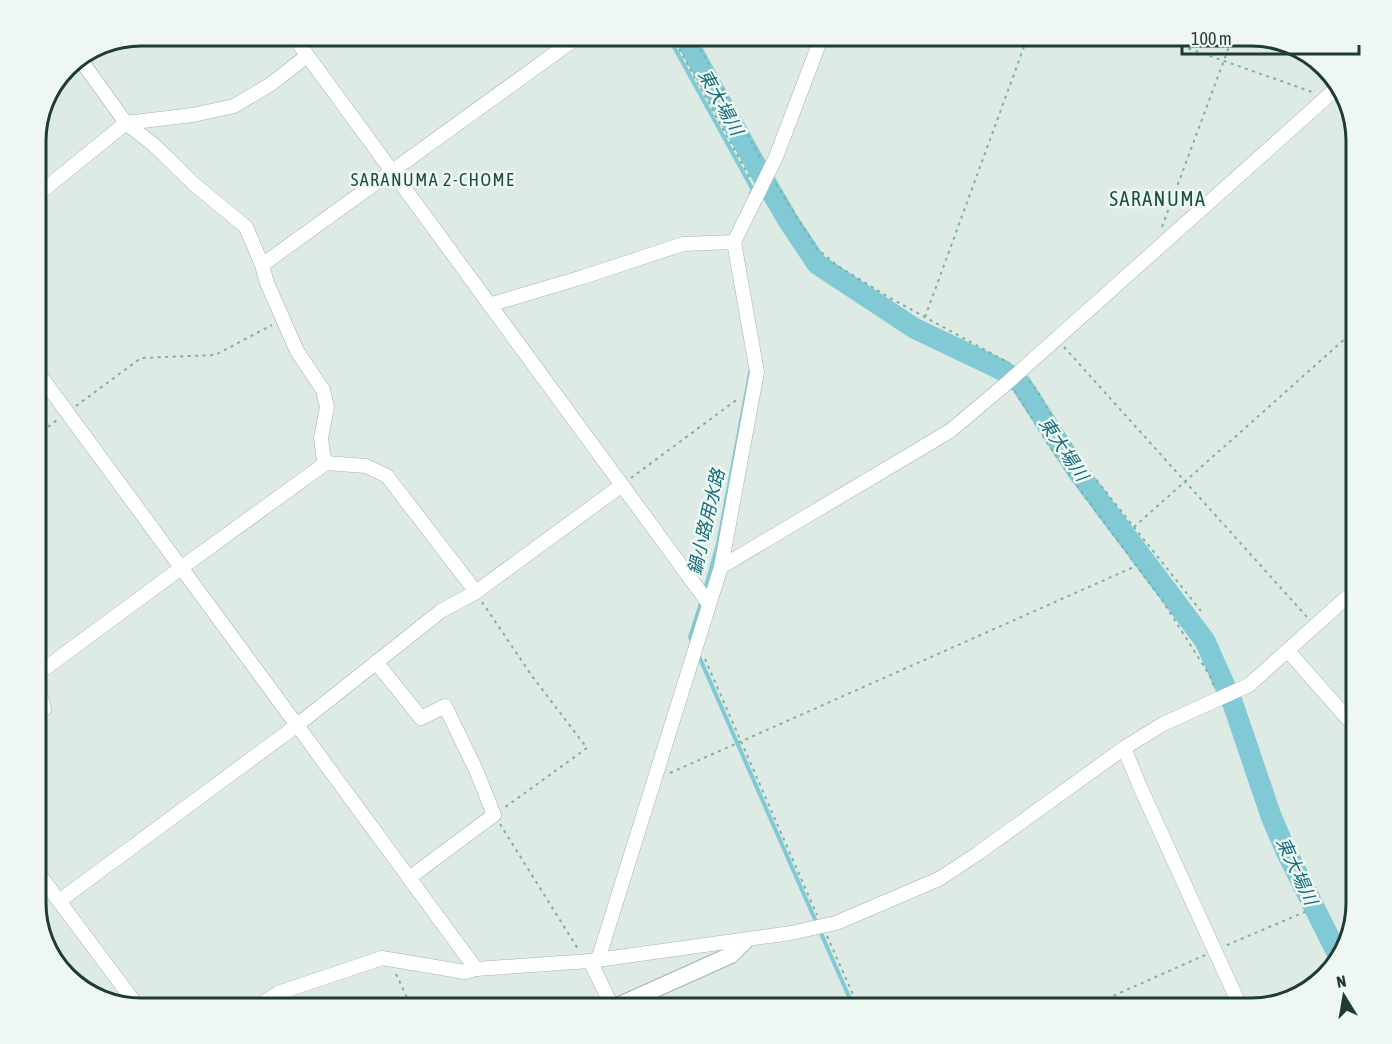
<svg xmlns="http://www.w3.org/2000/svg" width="1392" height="1044" font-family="'Asap Condensed','Noto Sans JP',sans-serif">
  <rect width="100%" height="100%" fill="#deebe5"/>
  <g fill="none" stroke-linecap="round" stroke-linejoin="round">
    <g stroke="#81c9d5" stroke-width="4">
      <path d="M668,36L753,190L751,193"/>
      <path d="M704,593L718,544L751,368"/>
      <path d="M693,644L690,637L702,600"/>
      <path d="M698,654L817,924"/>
      <path d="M820,931L854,1008"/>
    </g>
    <path stroke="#81c9d5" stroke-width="21" d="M684,36L758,169L789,222L817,264L914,328L1004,371L1021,384L1078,472L1205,641L1233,704L1271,816L1286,851L1338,955"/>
    <defs>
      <g id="minor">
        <path d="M293,36L709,604"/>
        <path d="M80,59L126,123L154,145L195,185L246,227L262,265L267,283L297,351L323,390L327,407L321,438L323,455L326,463"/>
        <path d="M36,196L126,123L193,115L234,106L271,84L307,56"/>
        <path d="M262,265L579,36"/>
        <path d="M489,305L583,277L683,244L734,242"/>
        <path d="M36,370L476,969"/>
        <path d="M721,567L950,431L1007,383L1338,87"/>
        <path d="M1288,651L1356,728"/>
        <path d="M376,662L421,718L445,706L476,770L494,815L409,878"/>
        <path d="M36,675L181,568L326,463L366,466L387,476L476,592"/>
        <path d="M36,714L44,709L42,700L36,694"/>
        <path d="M1124,748L1141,789L1241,1008"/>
        <path d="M36,870L138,1007"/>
        <path d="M59,901L296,726L441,611L476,592L622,485"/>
        <path d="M598,960L721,567L757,372L734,242L776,157L822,36"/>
        <path d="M590,961L613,1008"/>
        <path d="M255,1008L278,993L382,958L465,972L476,969L590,961L791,933L836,923L939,879L977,854L1124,748L1163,724L1249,685L1356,589"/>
      </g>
      <path id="tertiary" d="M613,1008L731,955L745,941"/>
    </defs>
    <use href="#minor" stroke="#a1b3ac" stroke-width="15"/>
    <use href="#tertiary" stroke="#a1b3ac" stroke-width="18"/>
    <g stroke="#7cb19f" stroke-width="2" stroke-dasharray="3 4.5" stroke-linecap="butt">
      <path d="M672,36L750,178"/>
      <path d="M693,36L761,159"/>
      <path d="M1153,36L1315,93"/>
      <path d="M776,184L816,248L838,266L890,298L1009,363"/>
      <path d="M1162,227L1233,36"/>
      <path d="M925,317L1028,36"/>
      <path d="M1064,347L1307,617"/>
      <path d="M1029,381L1036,389L1070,447L1201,611"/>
      <path d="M1015,391L1049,446L1084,495L1162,600L1210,676L1214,687"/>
      <path d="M76,406L141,358L215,355L272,325"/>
      <path d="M36,436L57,420"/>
      <path d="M631,478L739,398"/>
      <path d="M1134,527L1356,329"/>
      <path d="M482,602L532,676L587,748L504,808"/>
      <path d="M705,659L817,915"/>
      <path d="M670,773L1136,566"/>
      <path d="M500,824L578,949"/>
      <path d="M38,915L48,908"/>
      <path d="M827,936L859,1008"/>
      <path d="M1227,945L1307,911"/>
      <path d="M396,974L412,1008"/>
      <path d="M1086,1008L1205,955"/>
    </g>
    <use href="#minor" stroke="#fff" stroke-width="14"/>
    <use href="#tertiary" stroke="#fff" stroke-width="16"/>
  </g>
  <g text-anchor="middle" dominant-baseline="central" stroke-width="5" stroke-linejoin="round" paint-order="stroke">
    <g font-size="18" font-style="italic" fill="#156c7b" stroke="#eff7f3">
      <text transform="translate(721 102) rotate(61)">東大場川</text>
      <text transform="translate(1064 449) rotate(56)">東大場川</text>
      <text transform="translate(706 522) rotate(-77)">鍋小路用水路</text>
      <text transform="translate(1297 871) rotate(65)">東大場川</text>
    </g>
    <g font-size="18" letter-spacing="1.5" fill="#194f41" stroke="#eff7f3">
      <text x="433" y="179">SARANUMA 2-CHOME</text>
    </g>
    <g font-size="20" letter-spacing="1.5" fill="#194f41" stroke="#eff7f3">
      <text x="1158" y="198">SARANUMA</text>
    </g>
  </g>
  <path d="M0 0H1392V1044H0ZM141 46H1251A95 95 0 0 1 1346 141V903A95 95 0 0 1 1251 998H141A95 95 0 0 1 46 903V141A95 95 0 0 1 141 46Z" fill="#eff7f3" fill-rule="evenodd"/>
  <path fill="none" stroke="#1e3c33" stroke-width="3" d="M141 46H1251A95 95 0 0 1 1346 141V903A95 95 0 0 1 1251 998H141A95 95 0 0 1 46 903V141A95 95 0 0 1 141 46Z"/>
  <g transform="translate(1344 996) rotate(349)" stroke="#eff7f3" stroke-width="4.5" paint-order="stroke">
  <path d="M0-4.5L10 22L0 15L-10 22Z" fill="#1e3c33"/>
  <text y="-9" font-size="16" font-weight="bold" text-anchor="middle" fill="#1e3c33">N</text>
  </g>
  <path d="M1182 45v9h177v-9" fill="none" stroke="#1e3c33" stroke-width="3"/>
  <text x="1191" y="45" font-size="18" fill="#1e3c33" stroke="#eff7f3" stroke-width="4.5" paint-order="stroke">100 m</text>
</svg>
